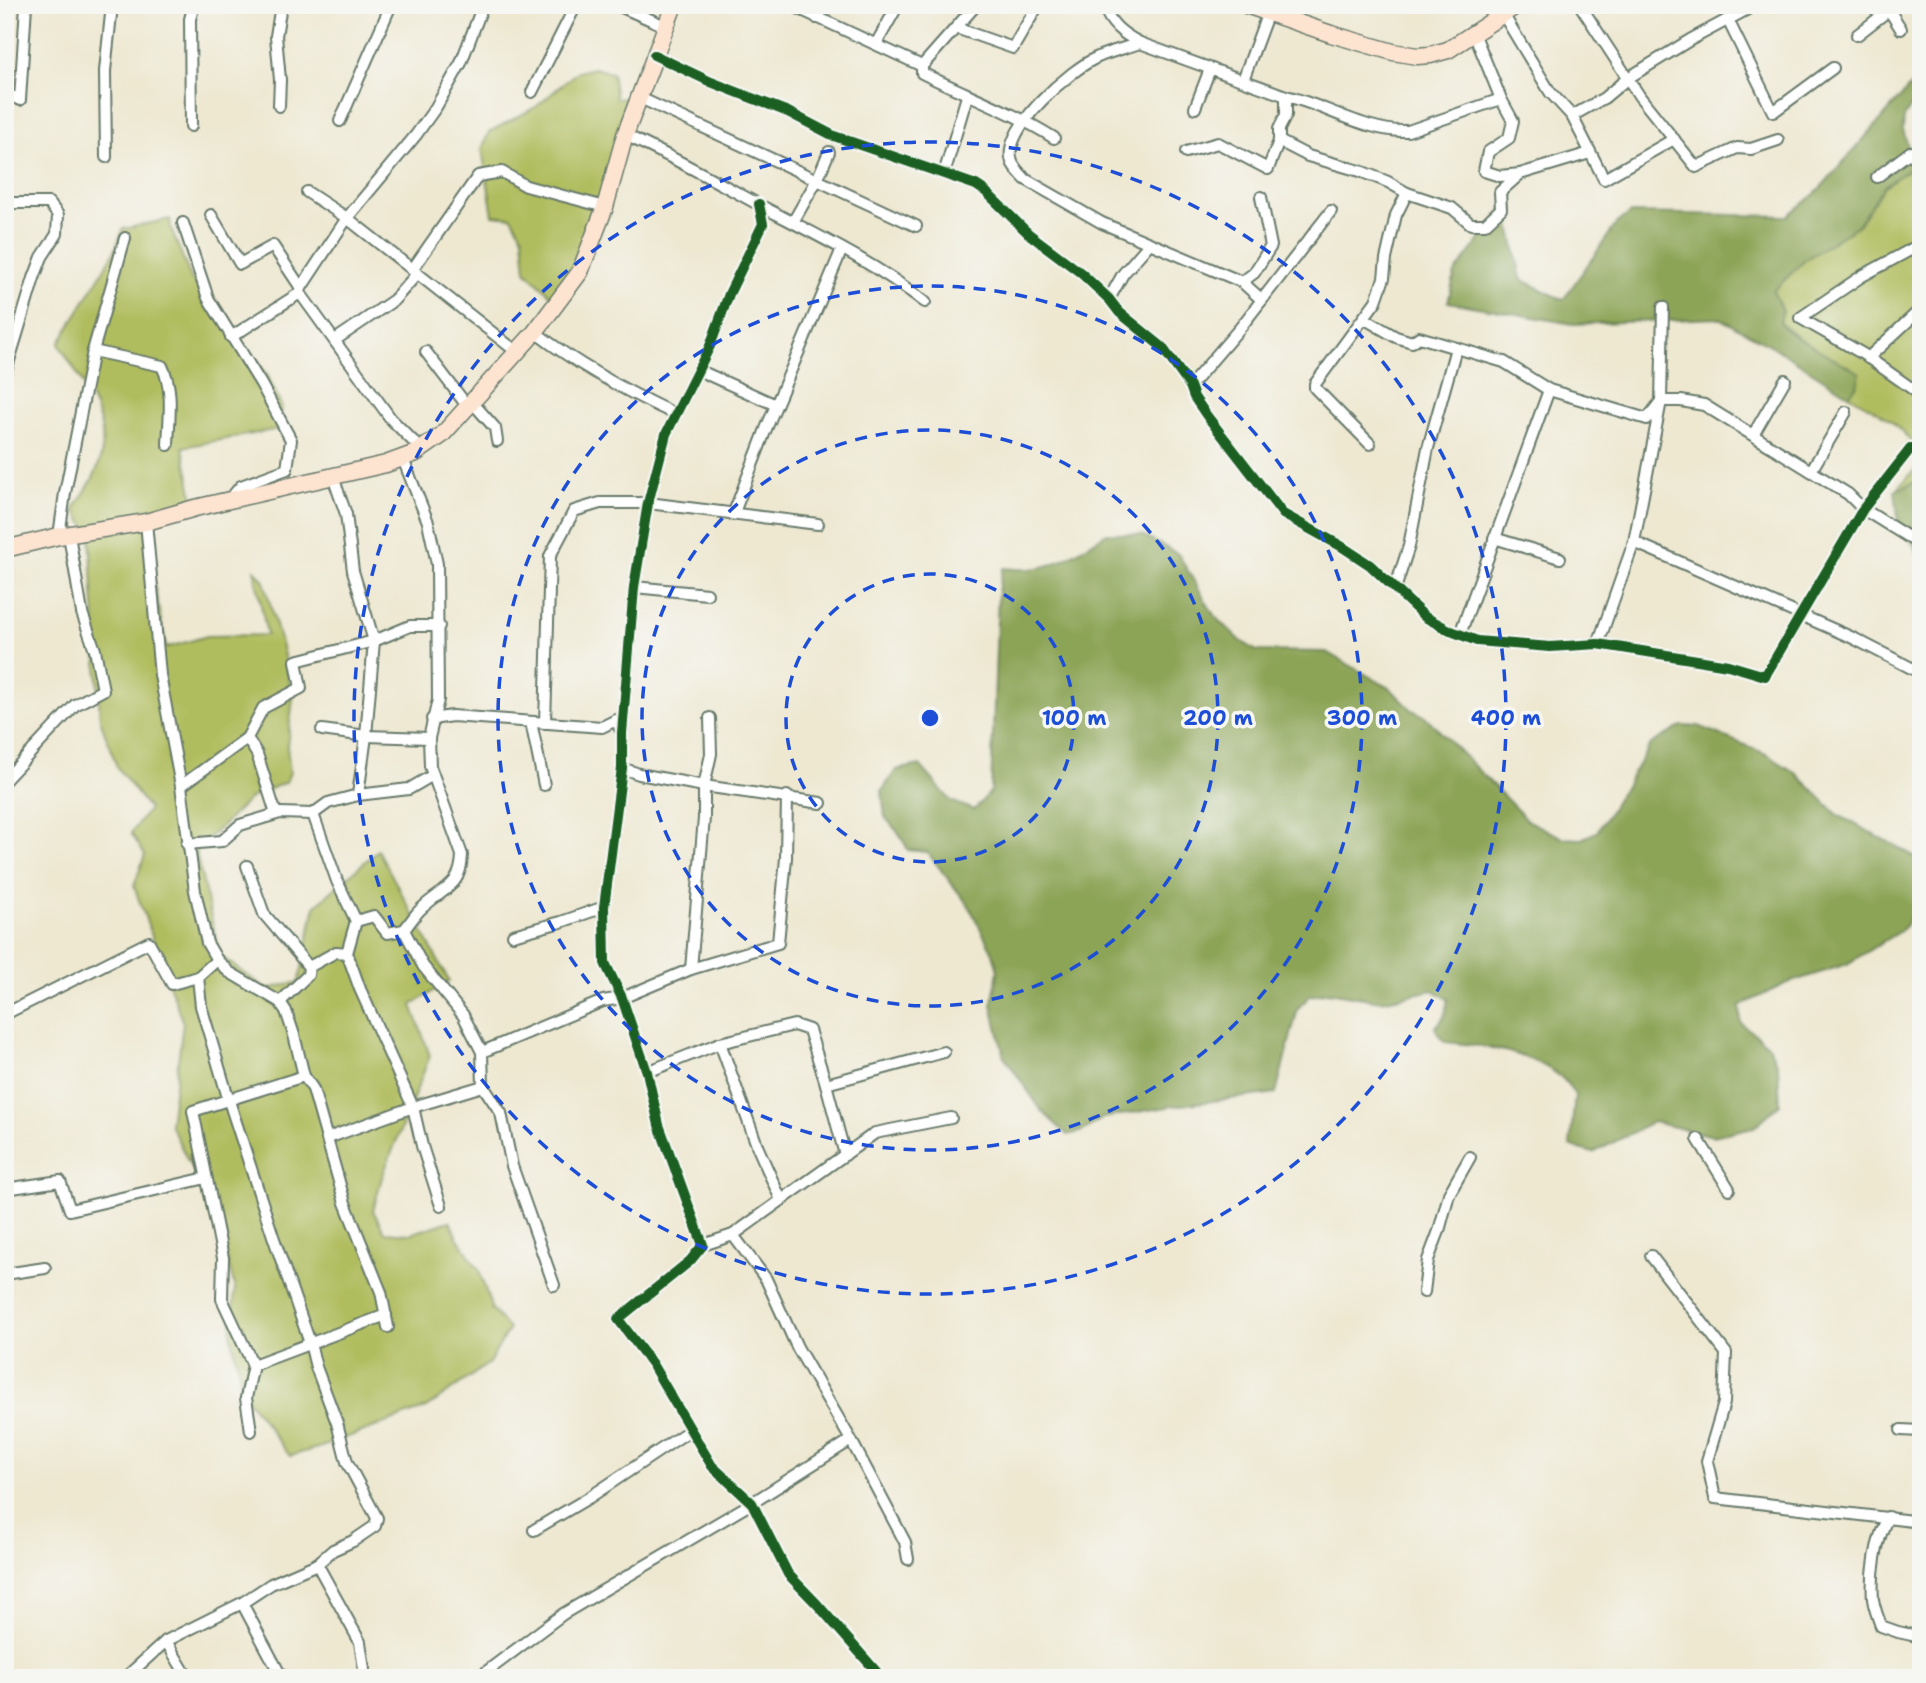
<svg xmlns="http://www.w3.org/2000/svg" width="1926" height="1683" font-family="'Shantell Sans',sans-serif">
  <rect width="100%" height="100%" fill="#f6f6f2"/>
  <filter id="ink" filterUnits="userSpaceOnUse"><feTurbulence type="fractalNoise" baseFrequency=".0143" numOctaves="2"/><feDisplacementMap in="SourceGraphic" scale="14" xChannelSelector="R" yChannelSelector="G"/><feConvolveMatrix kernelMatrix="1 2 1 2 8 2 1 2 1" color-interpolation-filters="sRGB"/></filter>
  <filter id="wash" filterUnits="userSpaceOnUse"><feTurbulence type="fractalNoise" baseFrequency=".00686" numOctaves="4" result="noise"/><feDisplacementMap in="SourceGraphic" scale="28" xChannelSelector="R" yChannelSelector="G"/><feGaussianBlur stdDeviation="1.57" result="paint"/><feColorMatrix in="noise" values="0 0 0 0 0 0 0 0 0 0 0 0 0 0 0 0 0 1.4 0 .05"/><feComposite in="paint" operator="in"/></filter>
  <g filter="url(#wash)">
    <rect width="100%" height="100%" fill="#eee8d1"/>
    <g fill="#b0bd5f" stroke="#687d4a" stroke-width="2">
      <path d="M594,68L612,73L616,99L638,97L612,185L558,302L526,271L523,237L512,217L493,215L482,149L489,132L536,107L577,72Z"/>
      <path d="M1921,143V461C1908,426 1879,413 1849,395L1857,385L1780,323L1782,311L1773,291L1805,260L1858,225L1884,186L1914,166L1917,144Z"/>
      <path d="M170,219L171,229L191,278L268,376L282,408L279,429L183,447L195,508L146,522L148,551L166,648L207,636L267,635L254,569L264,581L283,651L293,699L287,746L290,772L286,782L250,798L221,827L195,848L220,956L267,989L299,982L315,906L378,850L449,981L412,1005L430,1056L382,1177L373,1211L385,1232L410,1234L450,1221L457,1237L479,1270L492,1310L509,1329L489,1363L426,1408L321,1447L290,1456L244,1395L231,1334L235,1289L215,1216L170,1124L183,1023L134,886L145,855L131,833L149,809L117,767L100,719L90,533L74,509C83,494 96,477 100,460C112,418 79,379 59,344L113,254L123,229Z"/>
      <path d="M1921,463V479L1895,491Z"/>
    </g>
    <g fill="#8ca456" stroke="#567045" stroke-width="2">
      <path d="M1921,74V90L1904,118L1903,130L1914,166L1884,186L1858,225L1805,260L1773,291L1782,311L1780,323L1788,332L1860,373L1857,385L1849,395L1772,346L1719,318L1573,324L1448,302L1455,273L1506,205L1521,279L1563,300L1617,223L1631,213L1787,216L1816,193Z"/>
      <path d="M1921,479V562L1914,546L1899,525L1895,491Z"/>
      <path d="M1107,533L1142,535L1178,554L1214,615L1241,641L1257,651L1327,652L1391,689L1412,710L1425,716L1528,821L1563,838L1581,839L1597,832L1651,744L1682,726H1699L1766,754L1796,773L1838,815L1914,856L1921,863V901L1903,929L1847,964L1785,984L1740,1006L1741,1023L1768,1045L1778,1066L1780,1104L1754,1127L1713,1136L1653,1122L1593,1153L1570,1146L1575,1095C1571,1089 1566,1081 1561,1077C1530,1052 1483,1045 1445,1042L1435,1028L1445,1016L1448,999L1433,990L1381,1001L1328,992L1310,996L1298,1008L1276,1093L1173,1106L1103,1118L1083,1131L1067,1135L1042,1111L1004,1056L992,1005L998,971L993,953L969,906L927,852L908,850L901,836L885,817L882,791L896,770L920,765L951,801L974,810L991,791L998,591L1003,568C1050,574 1069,557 1107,533Z"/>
    </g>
  </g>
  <g filter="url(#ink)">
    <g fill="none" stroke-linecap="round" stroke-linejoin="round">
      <defs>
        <g id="street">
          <path d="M617,5L665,26"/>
          <path d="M791,5L922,66"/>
          <path d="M976,5L922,66V73C966,95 1013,112 1054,138"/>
          <path d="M1104,5C1109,24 1123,34 1140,43L1286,96C1325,105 1368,133 1408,131L1501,99"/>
          <path d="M1580,5L1640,97L1696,167L1737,148L1751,149L1778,140"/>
          <path d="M1886,5L1901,29"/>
          <path d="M1503,14L1550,92L1572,116L1604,179L1674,139"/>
          <path d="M817,18L824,5"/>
          <path d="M1728,20L1773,112L1833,68"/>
          <path d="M956,28L1013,48L1037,7"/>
          <path d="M1857,35L1889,10"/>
          <path d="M1140,43C1126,48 1111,51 1098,57C1072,68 1000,130 1012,162C1014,168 1021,174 1025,179L1102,223L1242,282L1254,273L1271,246L1261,197"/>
          <path d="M876,44L898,5"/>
          <path d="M654,55L711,82L788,112L834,136L976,185L985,191L1029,234L1081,273L1109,299L1119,312L1162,347L1190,386L1194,397L1207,416L1283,514L1341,546L1370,565L1425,617L1451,631L1477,641L1550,647L1598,644L1728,665L1765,676L1863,509L1911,448"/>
          <path d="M1243,80L1270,7"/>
          <path d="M532,92L576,5"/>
          <path d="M5,93L20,100L26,5"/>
          <path d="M1286,96V115L1279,129V141L1308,156L1360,171L1388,182L1407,193L1452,208L1471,224H1485L1501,209L1500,192L1520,174L1500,176L1484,171L1488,152L1509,138L1513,121L1501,99L1474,33"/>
          <path d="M638,97L916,226"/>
          <path d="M279,106L280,80L276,36L281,5"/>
          <path d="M1195,108L1210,69"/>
          <path d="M1572,116L1604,98L1628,78L1690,40L1755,5"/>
          <path d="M340,121L391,5"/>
          <path d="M191,126L190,19L194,5"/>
          <path d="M625,135C672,156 717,182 763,207C819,236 876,264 925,302"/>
          <path d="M1186,152L1218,143L1268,169L1279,141"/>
          <path d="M106,157L105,71L112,5"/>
          <path d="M944,174L967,96"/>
          <path d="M1520,174L1590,153"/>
          <path d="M1877,177L1910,152L1921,166"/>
          <path d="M307,192L347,218L517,352"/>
          <path d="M5,203H49L58,215L57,234L42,257L34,278L5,374"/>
          <path d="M759,204L763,224L729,294L710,346L666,434L648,503L634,587L622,733V768L604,907L605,963L622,998L647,1072L659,1125L703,1245L690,1261L618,1319L652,1364L712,1466L752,1503L788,1574L817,1604L882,1678"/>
          <path d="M211,215L240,264L273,246L301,288L300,293L391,419L421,449"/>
          <path d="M793,222L817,180L829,152"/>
          <path d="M183,223L208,298L261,384L291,440L287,469L241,486L229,500"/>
          <path d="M1921,244L1862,276L1800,318L1863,354L1921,395"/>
          <path d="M412,270L478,176L502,172L526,186L605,207"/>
          <path d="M1242,282L1262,300"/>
          <path d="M301,288L347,218L416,135L436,107L461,63L483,5"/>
          <path d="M1109,299L1123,274L1149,244"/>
          <path d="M1365,319L1396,337L1412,342L1419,337L1504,362L1549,390L1647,419L1661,401H1681L1704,405L1848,494L1863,509L1921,545"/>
          <path d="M535,332C579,366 625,391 675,414"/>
          <path d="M231,337L300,293"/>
          <path d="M335,340L394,300L417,274"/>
          <path d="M93,351L162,366C174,390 169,418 168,445"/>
          <path d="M426,352L468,407"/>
          <path d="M1868,358L1921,309"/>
          <path d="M698,370L776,405"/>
          <path d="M1190,386L1240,328L1331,211"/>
          <path d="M472,402L495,428L497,441"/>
          <path d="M1753,435L1785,380"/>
          <path d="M1370,444L1315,388V384L1376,301L1384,278L1386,259L1396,215L1407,193"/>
          <path d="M403,459L428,522L437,564L438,700L429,738L430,766L462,855C461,888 443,888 422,908C415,914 410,923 404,930L387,933L374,916L356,921L347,953L360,989L413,1107L422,1146L441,1206"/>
          <path d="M1811,471L1846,412"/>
          <path d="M333,477L346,514L353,571L374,641L366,736L358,795"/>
          <path d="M733,515L766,429L842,249"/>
          <path d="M146,522L160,675L181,786L195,891L207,943L217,960L229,972L280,1002L286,1011L294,1035L304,1076L313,1089L345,1203L381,1292L388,1327"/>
          <path d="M59,536L65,493L93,351L125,238"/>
          <path d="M1494,538L1560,558"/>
          <path d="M1634,542L1853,638L1921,673"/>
          <path d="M634,587L707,594"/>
          <path d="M1395,589L1409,546L1428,448L1456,348"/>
          <path d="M1460,634L1549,390"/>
          <path d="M1598,644L1634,542L1661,401L1663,307"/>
          <path d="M432,719L452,716L602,727L616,720L622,733"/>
          <path d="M531,722L544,785"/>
          <path d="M545,723L550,556L574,511L600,503H648L818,524"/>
          <path d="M322,730L366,736L429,738"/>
          <path d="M247,738L257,754L276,814"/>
          <path d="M622,768L639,774L704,786L711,754L710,718"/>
          <path d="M5,780L75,705L103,690L95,650L82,613L69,535"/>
          <path d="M181,786L247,738L263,708L301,688L296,661L374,641L410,626H439"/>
          <path d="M313,814L337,881L356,921"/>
          <path d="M187,844L222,841L240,825L280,813L313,814L328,803L358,795L409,789L433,775"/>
          <path d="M247,866L264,914L309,967"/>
          <path d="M513,935L561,922L604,907"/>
          <path d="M691,969L704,818V786L821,803"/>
          <path d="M280,1002L308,975L309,967L336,952L347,953"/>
          <path d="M5,1014L149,942L172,984L198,977"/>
          <path d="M720,1043L758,1148L781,1200"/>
          <path d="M482,1052L603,1001L622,998L691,969L778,943L786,858L787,796"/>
          <path d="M647,1072L720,1043L794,1025L809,1030L826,1084L845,1155"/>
          <path d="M304,1076L193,1111L223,1258L222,1299L253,1365L386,1315"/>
          <path d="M826,1084L944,1052"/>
          <path d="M483,1086L501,1113L512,1166L554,1285"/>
          <path d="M328,1138L413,1107L483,1086L482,1052L463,1015L423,966L404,930"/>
          <path d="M1698,1139L1729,1189"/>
          <path d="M5,1189L60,1181L70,1210L206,1178"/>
          <path d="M733,1235L766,1279L797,1347L851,1440L905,1542L908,1559"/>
          <path d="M703,1245L733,1235L875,1133L951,1118"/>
          <path d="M1651,1256L1726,1353L1724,1403L1707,1461L1715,1498L1921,1522"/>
          <path d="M5,1274L45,1268"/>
          <path d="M1424,1292L1428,1260L1439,1231L1449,1194L1470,1157"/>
          <path d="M1901,1430L1921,1431"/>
          <path d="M251,1431L246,1398L253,1365"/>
          <path d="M1888,1517C1876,1540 1871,1573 1873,1599C1874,1608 1878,1617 1881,1626L1898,1632L1921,1637"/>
          <path d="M534,1530L590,1497L690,1430"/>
          <path d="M317,1564L360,1642L364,1669"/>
          <path d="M242,1603L282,1678"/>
          <path d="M166,1641L188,1678"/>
          <path d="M125,1678L166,1641L242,1603L271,1584L317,1564L333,1550L353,1541L375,1526L377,1518L347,1462L337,1423L316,1367L310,1343L273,1236L229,1101L201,1006L198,977L217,960"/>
          <path d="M478,1678L563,1614L752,1503L851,1440"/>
        </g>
        <g id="secondary">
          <path d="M1246,5L1331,34L1393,52L1417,56L1430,55L1448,50L1517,5"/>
          <path d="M5,549L59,536L146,522L195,508L386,464L416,453L442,435L535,332L580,272L605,207L625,135L674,5"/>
        </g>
      </defs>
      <use href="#street" stroke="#67796b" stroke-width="14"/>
      <use href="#secondary" stroke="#67796b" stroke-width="19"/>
      <use href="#street" stroke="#fff" stroke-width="10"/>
      <use href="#secondary" stroke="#fde4d1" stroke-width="16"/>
      <defs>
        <g id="cycleway">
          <path d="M654,55L711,82L788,112L834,136L976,185L985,191L1029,234L1081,273L1109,299L1119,312L1162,347L1190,386L1194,397L1207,416L1283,514L1341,546L1370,565L1425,617L1451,631L1477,641L1550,647L1598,644L1728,665L1765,676L1863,509L1911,448"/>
          <path d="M759,204L763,224L729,294L710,346L666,434L648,503L634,587L622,733V768L604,907L605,963L622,998L647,1072L659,1125L703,1245L690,1261L618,1319L652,1364L712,1466L752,1503L788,1574L817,1604L882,1678"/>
        </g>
      </defs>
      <use href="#cycleway" stroke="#f6f6f2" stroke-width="15"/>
      <use href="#cycleway" stroke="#1b5e20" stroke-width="10"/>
    </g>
  </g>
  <g fill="none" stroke="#1d4ed8" stroke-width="3.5" stroke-dasharray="12 9">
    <circle cx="930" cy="718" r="144"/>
    <circle cx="930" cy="718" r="288"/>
    <circle cx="930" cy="718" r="432"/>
    <circle cx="930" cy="718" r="576"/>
  </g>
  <circle cx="930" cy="718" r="10" fill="#1d4ed8" stroke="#f6f6f2" stroke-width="3.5"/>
  <g font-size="21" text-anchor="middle" font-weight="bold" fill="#1d4ed8" stroke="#f6f6f2" stroke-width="7" stroke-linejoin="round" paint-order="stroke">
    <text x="1074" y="725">100 m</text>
    <text x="1218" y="725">200 m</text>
    <text x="1362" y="725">300 m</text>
    <text x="1506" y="725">400 m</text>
  </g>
  <rect width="1926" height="1683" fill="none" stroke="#f6f6f2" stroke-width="28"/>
</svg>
